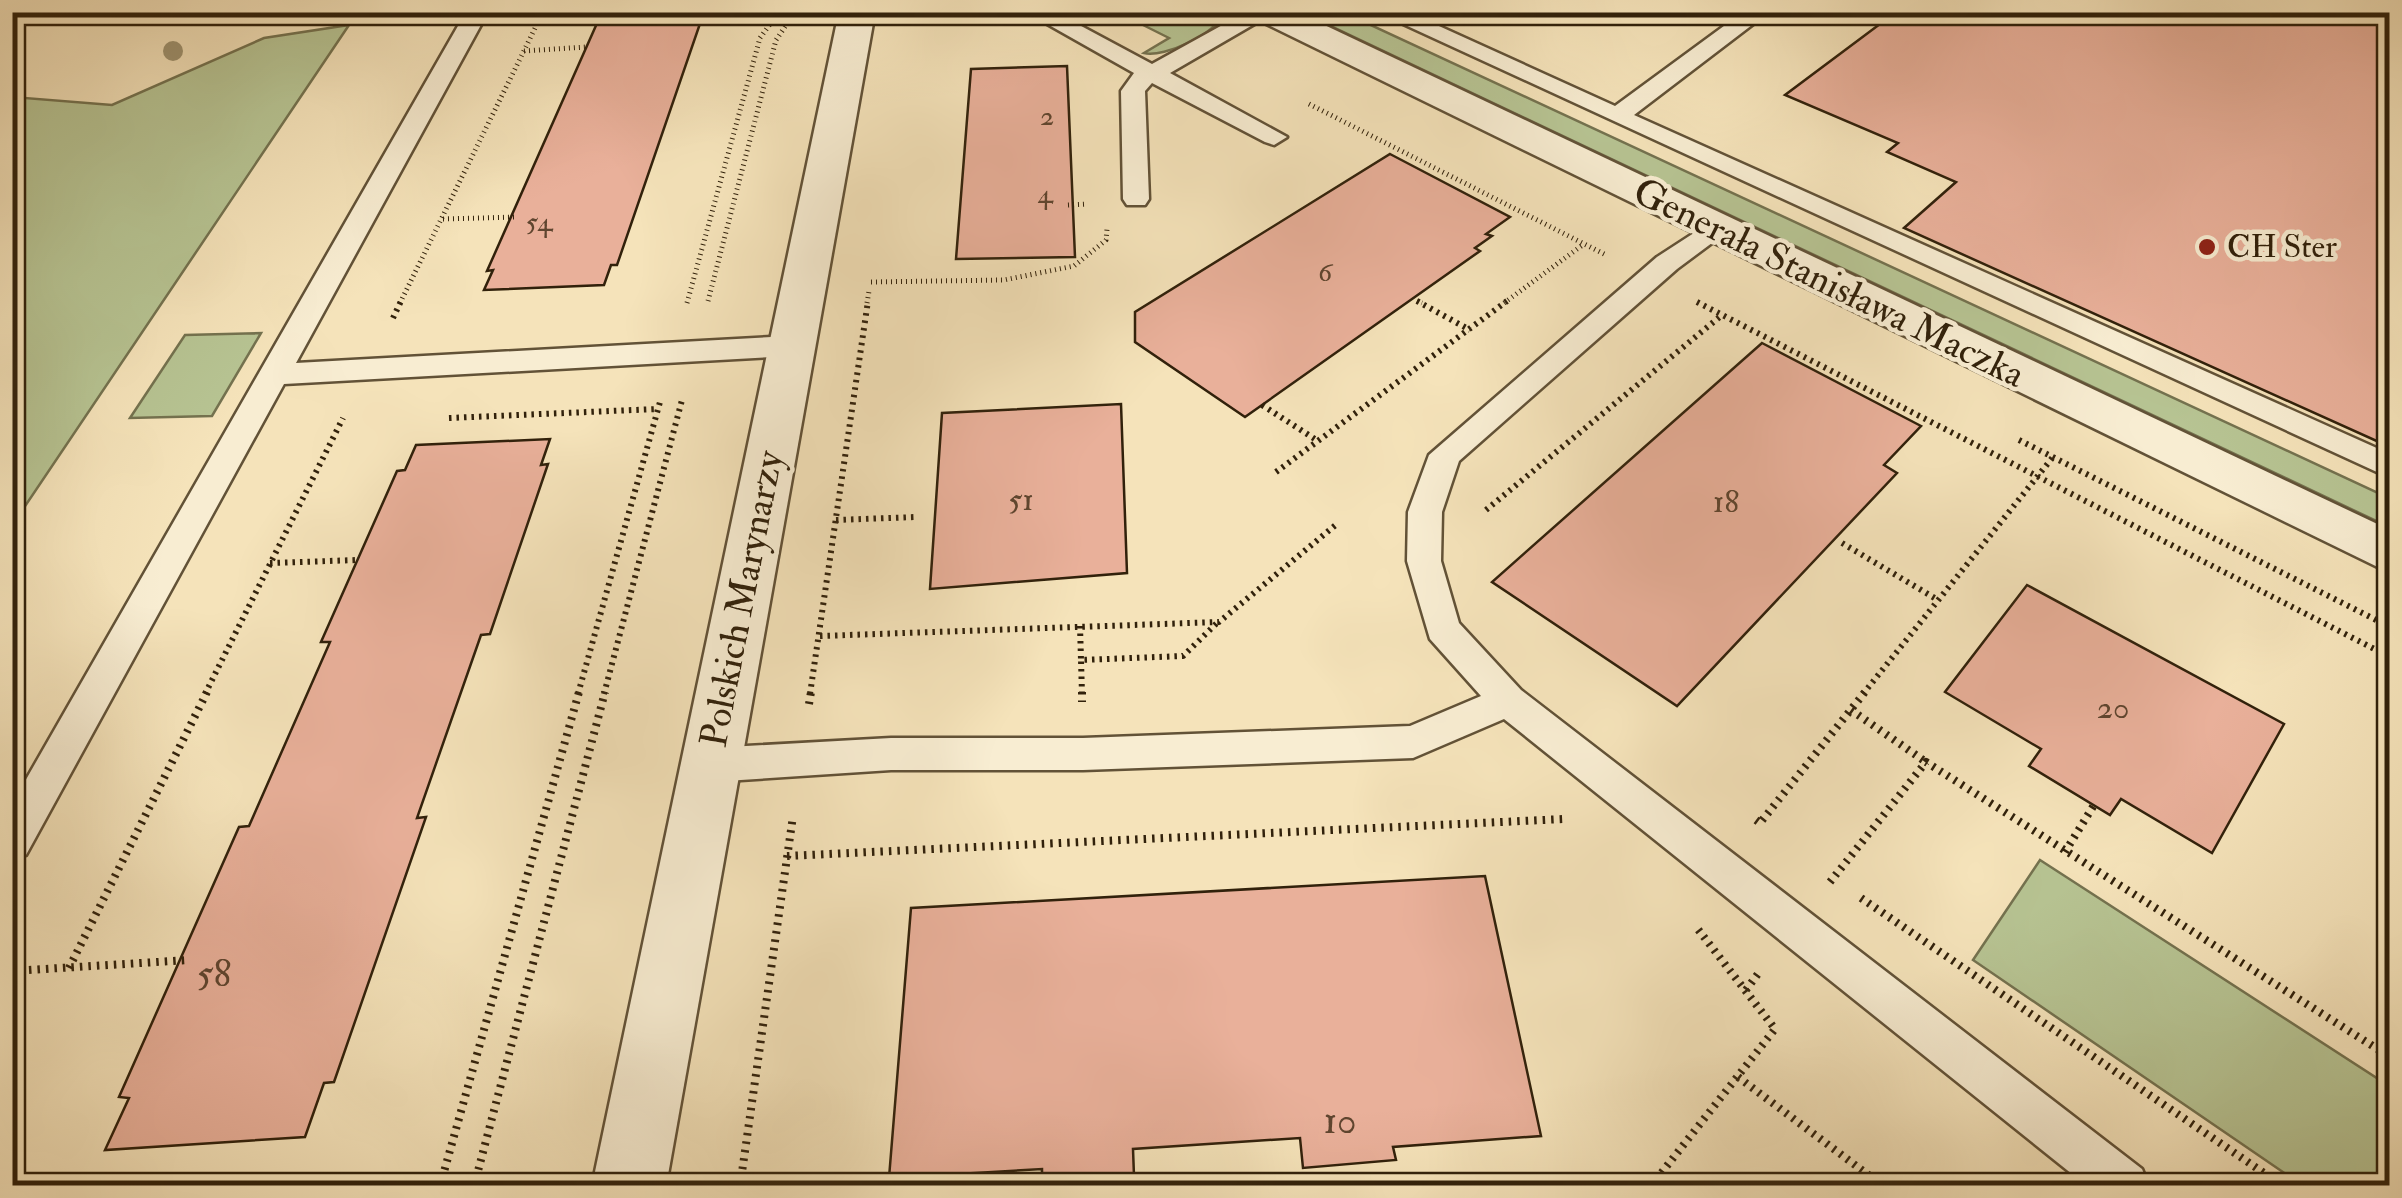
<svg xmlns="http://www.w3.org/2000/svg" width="2402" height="1198" font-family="'IM FELL Double Pica',serif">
  <rect width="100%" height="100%" fill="#f5e3ba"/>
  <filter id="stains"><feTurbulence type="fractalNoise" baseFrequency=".002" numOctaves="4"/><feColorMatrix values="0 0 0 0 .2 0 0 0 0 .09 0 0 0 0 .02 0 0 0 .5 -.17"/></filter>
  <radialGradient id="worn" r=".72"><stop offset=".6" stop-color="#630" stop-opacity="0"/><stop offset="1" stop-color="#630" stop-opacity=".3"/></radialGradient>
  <g fill="#b7c493" stroke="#74724f" stroke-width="2.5">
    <path d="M1222,13C1219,33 1164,58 1144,53L1169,38L1119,13Z"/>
    <path d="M1303,13H1345L2389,498V527Z"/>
    <path d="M349,25L13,524V97L112,105L264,38Z"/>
    <path d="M261,333L212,416L130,418L185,335Z"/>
    <path d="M2040,860L2389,1086V1185H2302L1973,960Z"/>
  </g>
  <g fill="#e9b09a" stroke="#31210b" stroke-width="2.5">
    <path d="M602,12H704L617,265H611L604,285L484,290L493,270L487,271Z"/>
    <path d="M1896,12H2390V447L1904,228L1956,182L1887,152L1898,143L1785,95Z"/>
    <path d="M1067,66L1075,257L956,259L971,69Z"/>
    <path d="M1390,154L1510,217L1486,234L1492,236L1475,248L1480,251L1245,417L1135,342V312Z"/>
    <path d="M1762,343L1921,426L1884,465L1897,473L1677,706L1492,582Z"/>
    <path d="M1121,404L1127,573L930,589L942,413Z"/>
    <path d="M550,439L541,465L548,464L490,634L481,635L417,818L426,817L334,1082L324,1083L305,1137L105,1150L129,1098L119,1097L239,827L249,826L330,642H321L397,471L405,470L416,445Z"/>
    <path d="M2027,585L2284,724L2212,853L2121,799L2110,815L2029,766L2041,749L1945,692Z"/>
    <path d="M1485,876L1541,1136L1393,1147L1396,1160L1303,1168L1300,1138L1133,1149L1134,1176L1042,1182V1169L889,1178L911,908Z"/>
  </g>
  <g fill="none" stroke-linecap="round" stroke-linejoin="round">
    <defs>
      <g id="lane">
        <path d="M466,12H488L296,363L791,336L806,346L791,356L284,384L26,855L12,860V804Z"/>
        <path d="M1026,12H1055L1152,64L1246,12H1275L1170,73L1287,137L1274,145L1265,142L1152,83L1145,91L1149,199L1145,205H1127L1123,199L1121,91L1134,73Z"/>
        <path d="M1377,12H1408L1615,106L1743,12H1769L1634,115L2390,454V478Z"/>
        <path d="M1714,220L1724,222L1728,228L1724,234L1677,269L1459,461L1442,512L1441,561L1459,623L1521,690L2142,1169L2149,1186H2087L1504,719L1413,758L1083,770H891L710,782L696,777L691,765L696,753L710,748L891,738H1083L1410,726L1481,696L1430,639L1407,561L1408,512L1429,455L1657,257Z"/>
      </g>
      <g id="street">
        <path d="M839,12H875L666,1186H592Z"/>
        <path d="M1251,12H1297L2390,530V573L1256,19Z"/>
      </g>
    </defs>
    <use href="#lane" stroke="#625237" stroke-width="5"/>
    <use href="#street" stroke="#625237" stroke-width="5"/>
    <g stroke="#31210b" stroke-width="5" stroke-dasharray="1 4" stroke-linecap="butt">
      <path d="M524,51L586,47"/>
      <path d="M1309,104L1606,255"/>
      <path d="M1068,205L1087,204"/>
      <path d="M443,219L517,217"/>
      <path d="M871,282L1004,280L1074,266L1106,240L1107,229"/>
      <path d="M708,301L776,40L795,12"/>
      <path d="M1417,301L1422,303"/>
      <path d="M400,303L543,12"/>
      <path d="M687,303L760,38L779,12"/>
      <path d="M867,303L869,291"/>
      <path d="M1504,303L1584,244"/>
    </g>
    <g stroke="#31210b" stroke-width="6" stroke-dasharray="2.5 5" stroke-linecap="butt">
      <path d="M1417,301L1470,330"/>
      <path d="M1697,302L2390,657"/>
      <path d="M393,318L401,301"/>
      <path d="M1262,405L1318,441"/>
      <path d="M449,418L657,409"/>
      <path d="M2019,440L2390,627"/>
      <path d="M1276,472L1507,301"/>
      <path d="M1486,510L1722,315"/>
      <path d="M836,520L916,517"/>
      <path d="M1842,543L1938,600"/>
      <path d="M270,563L358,560"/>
      <path d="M1080,626L1081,660"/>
      <path d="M820,636L1219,622L1338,523"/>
      <path d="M205,694L343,418"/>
      <path d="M578,694L660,402"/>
      <path d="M604,694L682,400"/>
      <path d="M810,694L868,301"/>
      <path d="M1082,694L1081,660L1183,656L1218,622"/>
      <path d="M1863,694L2053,457"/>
    </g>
    <g stroke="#31210b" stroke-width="8" stroke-dasharray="2.5 6" stroke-linecap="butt">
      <path d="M1082,692V702"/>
      <path d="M809,704L811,692"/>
      <path d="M1851,710L1926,762"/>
      <path d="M1756,820L1760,823L1865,692"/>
      <path d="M2065,852L2094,805"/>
      <path d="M787,856L1564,819"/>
      <path d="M1830,882L1926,762L2390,1057"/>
      <path d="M1861,898L2283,1186"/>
      <path d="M69,968L207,692"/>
      <path d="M12,971L189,960"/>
      <path d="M1746,990L1760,971"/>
      <path d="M1738,1077L1883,1186"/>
      <path d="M12,1184L18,1186"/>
      <path d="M440,1186L579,692"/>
      <path d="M474,1186L605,692"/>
      <path d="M740,1186L793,816"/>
      <path d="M1651,1186L1775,1029L1697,928"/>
    </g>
    <use href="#lane" fill="#f8edd2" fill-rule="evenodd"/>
    <use href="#street" fill="#f8edd2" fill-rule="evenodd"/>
  </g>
  <circle fill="#9f9370" cx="173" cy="51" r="10"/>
  <circle fill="#8f2418" stroke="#f8edd2" stroke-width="4" cx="2207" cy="247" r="10"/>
  <g text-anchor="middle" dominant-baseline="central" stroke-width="9" stroke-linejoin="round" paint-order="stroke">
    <g font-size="28" fill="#5f452f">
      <text x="1047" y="116">2</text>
      <text x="1045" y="194">4</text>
      <text x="539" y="222">54</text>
      <text x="1325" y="272">6</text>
    </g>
    <g font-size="32" fill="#31210b" stroke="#f8edd2" text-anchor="start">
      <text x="2227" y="247">CH Ster</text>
    </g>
    <g font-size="32" fill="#5f452f">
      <text x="1021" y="500">51</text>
      <text x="1726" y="502">18</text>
      <text x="2113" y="708">20</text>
    </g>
    <g font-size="38" fill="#31210b" stroke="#f8edd2">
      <text transform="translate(1829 283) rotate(26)">Generała Stanisława Maczka</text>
      <text transform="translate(742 599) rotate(-79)">Polskich Marynarzy</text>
    </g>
    <g font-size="38" fill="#5f452f">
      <text x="214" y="974">58</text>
      <text x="1340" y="1121">10</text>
    </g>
  </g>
  <rect width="2402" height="1198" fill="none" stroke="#f5e3ba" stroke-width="50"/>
  <rect x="15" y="15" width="2372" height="1168" fill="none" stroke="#31210b" stroke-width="5"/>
  <rect x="25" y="25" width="2352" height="1148" fill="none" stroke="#31210b" stroke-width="2.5"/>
  <rect width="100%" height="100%" filter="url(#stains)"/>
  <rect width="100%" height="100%" fill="url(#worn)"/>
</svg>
